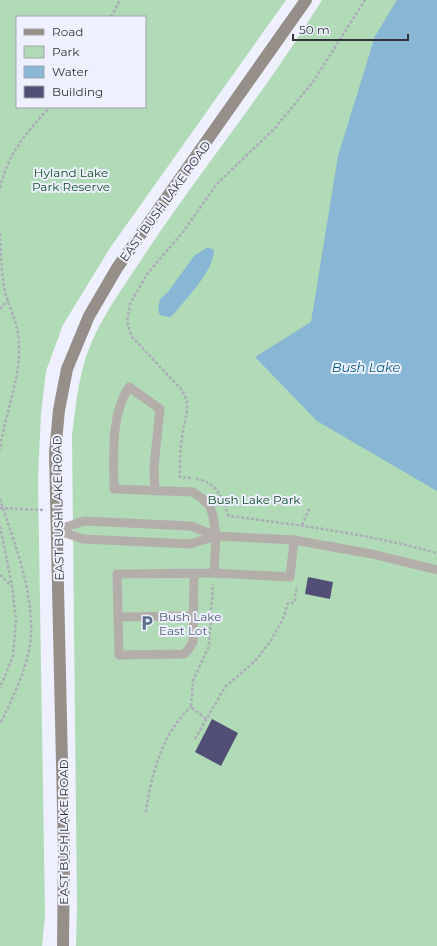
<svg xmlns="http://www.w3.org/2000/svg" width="437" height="946" font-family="Montserrat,sans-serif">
  <rect width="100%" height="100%" fill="#eef1fd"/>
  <g fill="#b1dab7" fill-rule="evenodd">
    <path d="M0,0H286L110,248L63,325L46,371L41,414L38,477L45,915L42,946H0ZM17,17H145V107H17Z"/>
    <path d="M322,0H437V946H76L77,908L72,436C76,403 79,369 93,339C107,308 129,279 147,251C204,166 269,87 322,0Z"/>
  </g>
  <g fill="#88b7d5">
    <path d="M397,0H437V491L317,421L255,357L311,322L338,156L375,36Z"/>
    <path d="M208,247L214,250C214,271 187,297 175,313L170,317L160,315L158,310L160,299L168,292L194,256Z"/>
  </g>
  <g fill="#524f77">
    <path d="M308,577L333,582L330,599L305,594Z"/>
    <path d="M212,719L238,733L221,766L195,752Z"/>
  </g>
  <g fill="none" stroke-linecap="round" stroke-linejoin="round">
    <g stroke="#abaeb7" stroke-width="2.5" stroke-dasharray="3 2" stroke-linecap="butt">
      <path d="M111,17L120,0"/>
      <path d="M0,188C8,153 26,133 50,107"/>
      <path d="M0,233C1,252 1,272 5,291C10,312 19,323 19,347C20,381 4,416 0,450"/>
      <path d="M0,309L8,300"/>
      <path d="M191,478L180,477C180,464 180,450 182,437C184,418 193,406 181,389L132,337L127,322L130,304L147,274L183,232L216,185L274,129L313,82L365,0"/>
      <path d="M196,479C218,482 221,498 229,516C300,525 368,534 437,553"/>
      <path d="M0,499C14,543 33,588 31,635C30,662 12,700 0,724"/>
      <path d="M0,508L44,510"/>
      <path d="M302,525L310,507"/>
      <path d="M0,526L12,586L16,621L13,656L0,688"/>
      <path d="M0,575L12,586"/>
      <path d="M206,719L191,707L193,681L209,646L213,584"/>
      <path d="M195,739L225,687L256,660L270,642L283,619L288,603H294L297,586"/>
      <path d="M146,812C151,775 162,733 191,707"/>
    </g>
    <g stroke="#b4aeab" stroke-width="9">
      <path d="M155,491L154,466L160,409L129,387C110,416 114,455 114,489L193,492L203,499L210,507L213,516L216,536L214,573L117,574L119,655L184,654L188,650L193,642L194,574"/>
      <path d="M57,530L84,521L191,526L216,536L294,540L372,554L437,570"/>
      <path d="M57,530L83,539L190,544L216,536"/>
      <path d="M214,573L290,577L294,540"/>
      <path d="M118,617L193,616"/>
    </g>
    <path stroke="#958e89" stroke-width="12" d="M63,946L64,852L55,453L59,410L67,369L89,316L117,268L306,0"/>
  </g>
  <defs>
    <symbol id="parking-bare" viewBox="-9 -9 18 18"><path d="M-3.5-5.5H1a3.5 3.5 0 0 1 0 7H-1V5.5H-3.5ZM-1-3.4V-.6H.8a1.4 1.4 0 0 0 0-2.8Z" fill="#5c6f8a" stroke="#eef1fd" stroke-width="2.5" paint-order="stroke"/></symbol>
  </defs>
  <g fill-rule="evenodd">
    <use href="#parking-bare" x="136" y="612" width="22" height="22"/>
  </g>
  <g text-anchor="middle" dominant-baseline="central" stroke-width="4" stroke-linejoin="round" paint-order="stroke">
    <g font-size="12" fill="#0d4d21" stroke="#eef1fd">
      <text x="71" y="172">Hyland Lake<tspan x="71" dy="14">Park Reserve</tspan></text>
      <text x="254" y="499">Bush Lake Park</text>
    </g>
    <g font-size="12" fill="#333439" stroke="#eef1fd">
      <text transform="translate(165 201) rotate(-54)">EAST BUSH LAKE ROAD</text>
      <text transform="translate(58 508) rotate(-91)">EAST BUSH LAKE ROAD</text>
      <text transform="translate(63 832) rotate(-90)">EAST BUSH LAKE ROAD</text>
    </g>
    <g font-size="12" fill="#4e5e75" stroke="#eef1fd" text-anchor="start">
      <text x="159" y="616">Bush Lake<tspan x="159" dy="14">East Lot</tspan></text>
    </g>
    <g font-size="13" font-style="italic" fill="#035b82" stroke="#eef1fd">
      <text x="366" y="367">Bush Lake</text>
    </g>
  </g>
  <rect x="16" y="16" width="130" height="92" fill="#eef1fd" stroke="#a3a5af"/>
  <rect x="24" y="29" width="20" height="6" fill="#958e89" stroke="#a3a5af"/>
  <text x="52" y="36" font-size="12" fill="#333439">Road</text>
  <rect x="24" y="46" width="20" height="12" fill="#b1dab7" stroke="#a3a5af"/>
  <text x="52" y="56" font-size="12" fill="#333439">Park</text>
  <rect x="24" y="66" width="20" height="12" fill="#88b7d5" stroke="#a3a5af"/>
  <text x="52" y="76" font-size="12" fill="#333439">Water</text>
  <rect x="24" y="86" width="20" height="12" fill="#524f77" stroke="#a3a5af"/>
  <text x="52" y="96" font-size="12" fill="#333439">Building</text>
  <path d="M293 34v6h115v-6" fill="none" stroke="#333439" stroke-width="2"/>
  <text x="299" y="34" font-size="12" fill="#333439" stroke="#eef1fd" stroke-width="3" paint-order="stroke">50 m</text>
</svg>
